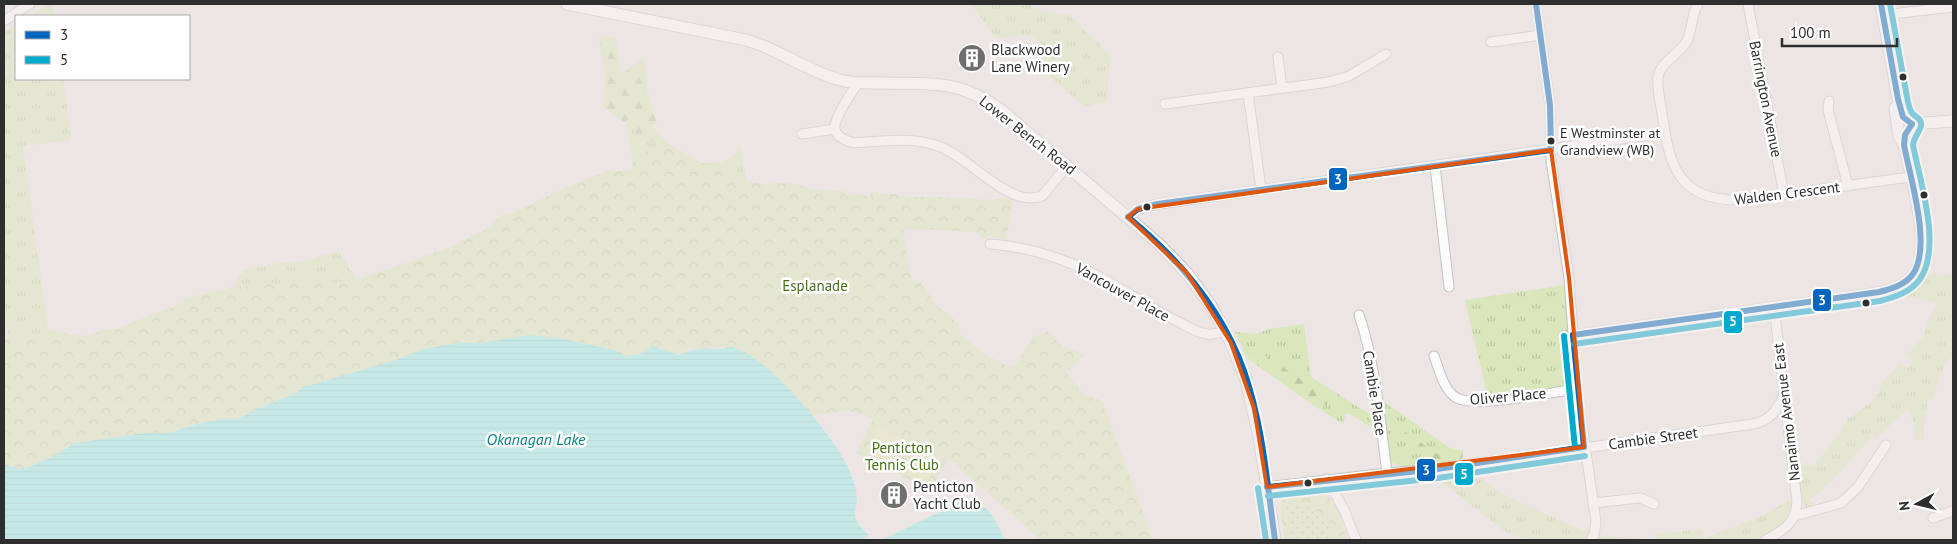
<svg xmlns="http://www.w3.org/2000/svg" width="1957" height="544" font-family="'PT Sans',sans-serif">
  <defs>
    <pattern id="grass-tufts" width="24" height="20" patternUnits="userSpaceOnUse" patternTransform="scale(1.25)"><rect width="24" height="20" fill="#dae6bc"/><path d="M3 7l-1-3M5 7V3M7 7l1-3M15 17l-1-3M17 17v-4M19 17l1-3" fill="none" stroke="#bbc6a2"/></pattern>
    <pattern id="forest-firs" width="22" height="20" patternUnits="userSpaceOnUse" patternTransform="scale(1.25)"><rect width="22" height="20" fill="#dae6bc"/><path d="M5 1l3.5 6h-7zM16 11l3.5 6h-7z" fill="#bbc6a2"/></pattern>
    <pattern id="park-crowns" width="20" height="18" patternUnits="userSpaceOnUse" patternTransform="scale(1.25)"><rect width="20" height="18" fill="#dae6bc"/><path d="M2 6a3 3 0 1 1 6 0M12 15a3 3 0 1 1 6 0" fill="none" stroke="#bbc6a2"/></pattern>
    <pattern id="garden-dots" width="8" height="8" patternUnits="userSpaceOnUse" patternTransform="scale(1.25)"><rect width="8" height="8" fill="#dae6bc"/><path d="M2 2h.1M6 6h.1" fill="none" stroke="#bbc6a2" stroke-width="1.8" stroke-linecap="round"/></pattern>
    <pattern id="water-rules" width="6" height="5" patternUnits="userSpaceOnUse" patternTransform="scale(1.25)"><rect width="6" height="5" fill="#97eeeb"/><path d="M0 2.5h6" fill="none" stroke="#82ccca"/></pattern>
  </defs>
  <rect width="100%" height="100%" fill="#ece5e4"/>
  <g fill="url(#grass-tufts)">
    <path d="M49,4H52L54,16H30Z"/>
    <path d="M971,4H1031L1032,6L1042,11L1069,15L1110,55L1107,102L1085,107L1042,70C1047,29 1029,34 996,39Z"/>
    <path d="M16,25V79H63L71,140L23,146L48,329C59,331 72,336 84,336C95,336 104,326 114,330L183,303L185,299L233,287L242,270L277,263L308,261L320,256L339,251L357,280L460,244V241L486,230L502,215H508L558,191L607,171H631L633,160L626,124L627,120L633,119L654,141L657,132L670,145L702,163H719L733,157L740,146L747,181L767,185L773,183L797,184L811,189L844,191L847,196L863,194L871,200L870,192L900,195V197H938L978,199L955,231L903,228L909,271L912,280L921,283L927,292L4,423V338H8L4,307V33Z"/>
    <path d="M1935,274L1940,276L1953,274V356C1940,367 1938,384 1933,399L1928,400L1923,431L1924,439L1915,440L1914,423L1908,408L1876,439L1873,435L1833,480L1810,500L1816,506L1807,508L1800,501L1796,466L1804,465L1808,466L1815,464L1840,433L1848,417L1850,418C1860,409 1882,399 1880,385L1900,363L1907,368L1913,361L1907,355L1924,335L1929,318L1938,304L1911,297L1893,296L1928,275Z"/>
    <path d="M1565,285L1572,381L1561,388L1488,398L1465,300Z"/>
    <path d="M1304,324L1311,377L1374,417L1376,430L1348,413L1345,415L1343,424L1319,409L1324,407L1251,356V361L1247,358L1235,332L1257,334L1269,329Z"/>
    <path d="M1380,399L1450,448L1437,454L1383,416Z"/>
    <path d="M1384,427L1438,464C1422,465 1400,473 1388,458Z"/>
    <path d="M1470,469L1502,494L1584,531L1589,529L1591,526L1587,540H1532L1505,532L1432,474Z"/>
    <path d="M1793,498C1791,524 1777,529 1756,540H1596L1601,536L1656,540L1655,534L1702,529L1703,539L1759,517Z"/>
  </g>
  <g fill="url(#forest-firs)">
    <path d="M599,36L616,38L621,74L644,58L647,91L657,123L653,125L657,132L655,141L639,140L633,119L627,120L626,124L603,107L605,79Z"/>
    <path d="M1258,351L1328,397V403L1319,409L1251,361L1253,353Z"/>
    <path d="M1383,416L1437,454L1450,448L1463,451L1462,462L1438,464L1384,427Z"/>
  </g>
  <g fill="url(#park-crowns)">
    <path d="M670,145L702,163L711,164L746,181L767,185L773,183L797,184L811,189L844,191L847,196L863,194L871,200L870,192L900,195V197H938L992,200L1007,197L1013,200L1006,240L991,235L984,239L977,232L903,228L909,271L912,280L921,283L938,306L959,324L960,329L959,333L985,354L1010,367L1015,365L1035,335L1037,336L1047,331L1062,346L1085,354L1066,373L1084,395L1102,401L1153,539L1040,540L948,458L931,491L856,453L873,419L848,410L813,416L784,384L730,347L690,349L679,355L653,346L641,354L627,357L615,350L563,339L529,335L481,343H458L424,349L393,361L304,387L296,393L266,405L238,419H225L204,422L168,433H145L75,443L56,455L29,467L19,469L4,464V338L50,339L48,329C60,331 72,336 84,336C95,336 104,326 114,330L183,303L185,299L233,287L265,284L302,283L303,278L335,282L357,280L460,244V241L486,230L502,215L507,216L558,191L607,171H631L633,161L631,156Z"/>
    <path d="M1313,490C1336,490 1342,523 1348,540H1284L1280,507L1282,500L1290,494Z"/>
  </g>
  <path fill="url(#garden-dots)" d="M1304,504L1328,519L1332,540H1290L1287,507Z"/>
  <g fill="#e7e9ba">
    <path d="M878,427L902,439L897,450L872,438Z"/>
    <path d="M870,441L895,454L889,465L865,453Z"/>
    <path d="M915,445L940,458L934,469L910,457Z"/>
    <path d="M908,460L932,473L926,484L902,472Z"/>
  </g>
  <g fill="url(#water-rules)">
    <path d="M529,335L563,339L615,350L627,357L641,354L653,346L679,355C693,348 704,348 719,349C723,349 727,347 731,347C766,353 835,438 849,469C852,478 857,489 857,499C857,504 855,509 855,514C855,522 863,530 869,535L860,540H4V464L19,469L29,467L56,455L75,443L145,433H168L204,422L225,419H238L266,405L296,393L304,387L393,361L424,349L458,343H481Z"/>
    <path d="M968,498C992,508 995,519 1005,540H882Z"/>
  </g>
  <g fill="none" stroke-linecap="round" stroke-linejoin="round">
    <defs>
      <g id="street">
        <path d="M1536,4L1550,105L1551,160L1569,278L1577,389L1596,522L1594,535L1591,540"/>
        <path d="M1698,4C1691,14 1693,29 1687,41C1679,55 1661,61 1658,77C1657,91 1661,105 1663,119C1670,171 1682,201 1741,200L1910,177"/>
        <path d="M1748,4L1784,195"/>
        <path d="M1883,15L1953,7"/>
        <path d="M4,21L30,4"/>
        <path d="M1491,42L1541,35"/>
        <path d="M1278,57L1282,88"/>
        <path d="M858,83C852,92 833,119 835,129C836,137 847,141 854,143C882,141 914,136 941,147C970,158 1010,209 1042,196L1067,166"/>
        <path d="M1248,93L1261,189"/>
        <path d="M1829,101L1828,110L1848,186"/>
        <path d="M1165,104L1329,82L1349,76L1386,54"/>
        <path d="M802,134L835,129"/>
        <path d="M1435,166L1449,287"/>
        <path d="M1128,217L1138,209L1158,204L1665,133"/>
        <path d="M990,244C1019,246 1049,254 1075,265C1112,280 1143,305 1179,322C1187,326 1197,333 1207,334C1213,335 1219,333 1225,331"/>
        <path d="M1359,315C1376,365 1380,420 1387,473"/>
        <path d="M1573,335L1879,292C1892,289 1905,285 1913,274C1932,250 1909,175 1904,145L1905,135L1912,124"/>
        <path d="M1434,356C1439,369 1443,388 1455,397C1472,409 1553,392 1577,389"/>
        <path d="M1327,479L1345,512L1356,540"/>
        <path d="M1267,487L1387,473L1437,469L1753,424C1772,420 1777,409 1785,393"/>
        <path d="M1593,503L1640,498L1654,504"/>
        <path d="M1795,516L1841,503L1858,487L1886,445"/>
        <path d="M1933,518L1953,511"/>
        <path d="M1766,540C1784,530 1796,523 1797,501L1774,307"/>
      </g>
      <g id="secondary">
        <path d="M567,4L746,40C779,49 807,71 840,80C854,84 868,83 882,83C933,84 958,79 1001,110L1159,244L1187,273L1211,306L1231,343L1246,380L1259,437L1275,540"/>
        <path d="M1881,4L1898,99L1903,117L1912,124L1953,121"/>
        <path d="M1895,108L1899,136L1904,145"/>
      </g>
    </defs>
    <use href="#street" stroke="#c4c3c3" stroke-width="11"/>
    <use href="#secondary" stroke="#c4c3c3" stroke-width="13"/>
    <use href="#street" stroke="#fcfbfb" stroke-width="9"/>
    <use href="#secondary" stroke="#fcfbfb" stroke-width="11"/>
    <defs>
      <g id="bus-1">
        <path d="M1536,4L1550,105L1551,150"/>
        <path d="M1881,4L1898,99L1903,117L1912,124"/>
        <path d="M1128,217L1138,209L1158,204L1551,150"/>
        <path d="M1128,217C1178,258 1222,309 1244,371C1263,425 1267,484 1275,540"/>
        <path d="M1573,335L1879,292C1891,289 1905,285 1913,274C1932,246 1910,177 1904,145L1905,135L1912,124"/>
        <path d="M1573,335L1584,447"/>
        <path d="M1267,487L1437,469L1584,447"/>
      </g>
      <g id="bus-2">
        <path d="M1564,336L1575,448"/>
        <path d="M1574,344L1880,301C1895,297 1911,292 1920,279C1942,247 1920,181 1913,145C1914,137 1919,133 1921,126C1922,118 1915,117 1912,113C1909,109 1908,102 1907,97L1890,4"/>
        <path d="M1258,488L1266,540"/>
        <path d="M1268,496L1438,478L1585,456"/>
      </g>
    </defs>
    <use href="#bus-1" stroke="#fff" stroke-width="10"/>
    <use href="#bus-2" stroke="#fff" stroke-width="10"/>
    <use href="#bus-1" stroke="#0065bd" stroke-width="6"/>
    <use href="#bus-2" stroke="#00a9ce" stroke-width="6"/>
  </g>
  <path d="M0 0H1957V544H0ZM1551,150L1569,278L1584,447L1267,487L1254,408L1231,343L1187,273L1128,217L1138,209Z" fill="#ece5e4" fill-opacity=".55" fill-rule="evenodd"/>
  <path fill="none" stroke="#df570e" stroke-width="4" stroke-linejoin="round" d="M1551,150L1569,278L1584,447L1267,487L1254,408L1231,343L1187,273L1128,217L1138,209Z"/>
  <defs>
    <symbol id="building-disc" viewBox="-11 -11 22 22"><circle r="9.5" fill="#706e6e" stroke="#fff"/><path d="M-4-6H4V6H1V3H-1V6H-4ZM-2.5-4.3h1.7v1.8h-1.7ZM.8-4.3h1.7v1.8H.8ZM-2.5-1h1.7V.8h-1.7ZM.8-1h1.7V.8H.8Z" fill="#fff"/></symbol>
  </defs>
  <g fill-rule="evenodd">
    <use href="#building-disc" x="956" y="42" width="32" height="32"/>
    <use href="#building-disc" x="878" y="479" width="32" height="32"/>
  </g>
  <g fill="#2e2e2e" stroke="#fff" stroke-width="2">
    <circle cx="1903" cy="77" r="4.5"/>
    <circle cx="1551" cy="141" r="4.5"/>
    <circle cx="1924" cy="195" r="4.5"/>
    <circle cx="1147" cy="207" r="4.5"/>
    <circle cx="1866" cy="303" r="4.5"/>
    <circle cx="1308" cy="483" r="4.5"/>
  </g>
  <g text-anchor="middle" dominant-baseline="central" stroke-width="5" stroke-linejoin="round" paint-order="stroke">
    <g font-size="14" fill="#2e2e2e" stroke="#fff" text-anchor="start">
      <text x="1560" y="133">E Westminster at<tspan x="1560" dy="17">Grandview (WB)</tspan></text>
    </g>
    <g font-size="15" fill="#2e2e2e" stroke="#fff" text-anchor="start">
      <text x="991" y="49">Blackwood<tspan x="991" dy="17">Lane Winery</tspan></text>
      <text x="913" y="486">Penticton<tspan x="913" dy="17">Yacht Club</tspan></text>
    </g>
    <g font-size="15" fill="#2e2e2e" stroke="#fff">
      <text transform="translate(1766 99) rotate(79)">Barrington Avenue</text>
      <text transform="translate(1028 135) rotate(38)">Lower Bench Road</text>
      <text transform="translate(1787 193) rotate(-7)">Walden Crescent</text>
      <text transform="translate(1123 292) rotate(29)">Vancouver Place</text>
      <text transform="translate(1375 393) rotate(81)">Cambie Place</text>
      <text transform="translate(1508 396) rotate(-5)">Oliver Place</text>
      <text transform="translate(1786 412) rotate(-97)">Nanaimo Avenue East</text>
      <text transform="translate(1653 438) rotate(-8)">Cambie Street</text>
    </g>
    <g font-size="15" fill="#456f19" stroke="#fff">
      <text x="815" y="285">Esplanade</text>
      <text x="902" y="447">Penticton<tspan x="902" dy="17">Tennis Club</tspan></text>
    </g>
    <g font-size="16" font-style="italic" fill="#0b8287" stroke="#fff">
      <text x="536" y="439">Okanagan Lake</text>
    </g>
  </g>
  <g stroke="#fff" stroke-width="2">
    <rect x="1328" y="167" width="20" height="24" rx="5" fill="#0065bd"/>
    <rect x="1812" y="288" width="20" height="24" rx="5" fill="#0065bd"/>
    <rect x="1723" y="310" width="20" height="24" rx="5" fill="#00a9ce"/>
    <rect x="1416" y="458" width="20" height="24" rx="5" fill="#0065bd"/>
    <rect x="1454" y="462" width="20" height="24" rx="5" fill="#00a9ce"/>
  </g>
  <g font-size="14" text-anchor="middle" font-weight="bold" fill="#fff">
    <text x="1338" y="184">3</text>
    <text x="1822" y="305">3</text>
    <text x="1733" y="326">5</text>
    <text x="1426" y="475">3</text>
    <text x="1464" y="479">5</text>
  </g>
  <rect width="1957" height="544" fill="none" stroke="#2e2e2e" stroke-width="10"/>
  <rect x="15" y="15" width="175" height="65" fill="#ffffff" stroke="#ababab"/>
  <rect x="25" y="31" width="25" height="8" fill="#0065bd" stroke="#ababab"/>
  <text x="60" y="40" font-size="15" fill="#2e2e2e">3</text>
  <rect x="25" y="56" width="25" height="8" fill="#00a9ce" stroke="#ababab"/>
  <text x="60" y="65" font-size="15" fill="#2e2e2e">5</text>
  <g transform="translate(1917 504) rotate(262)" stroke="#ffffff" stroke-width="4" paint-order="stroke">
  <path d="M0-4L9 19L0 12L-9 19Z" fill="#2e2e2e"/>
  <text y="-8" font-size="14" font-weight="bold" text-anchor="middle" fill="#2e2e2e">N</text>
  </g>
  <path d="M1782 38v8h115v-8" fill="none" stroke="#2e2e2e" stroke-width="2.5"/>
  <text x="1790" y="38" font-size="15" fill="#2e2e2e" stroke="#ffffff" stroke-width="4" paint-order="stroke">100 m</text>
</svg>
